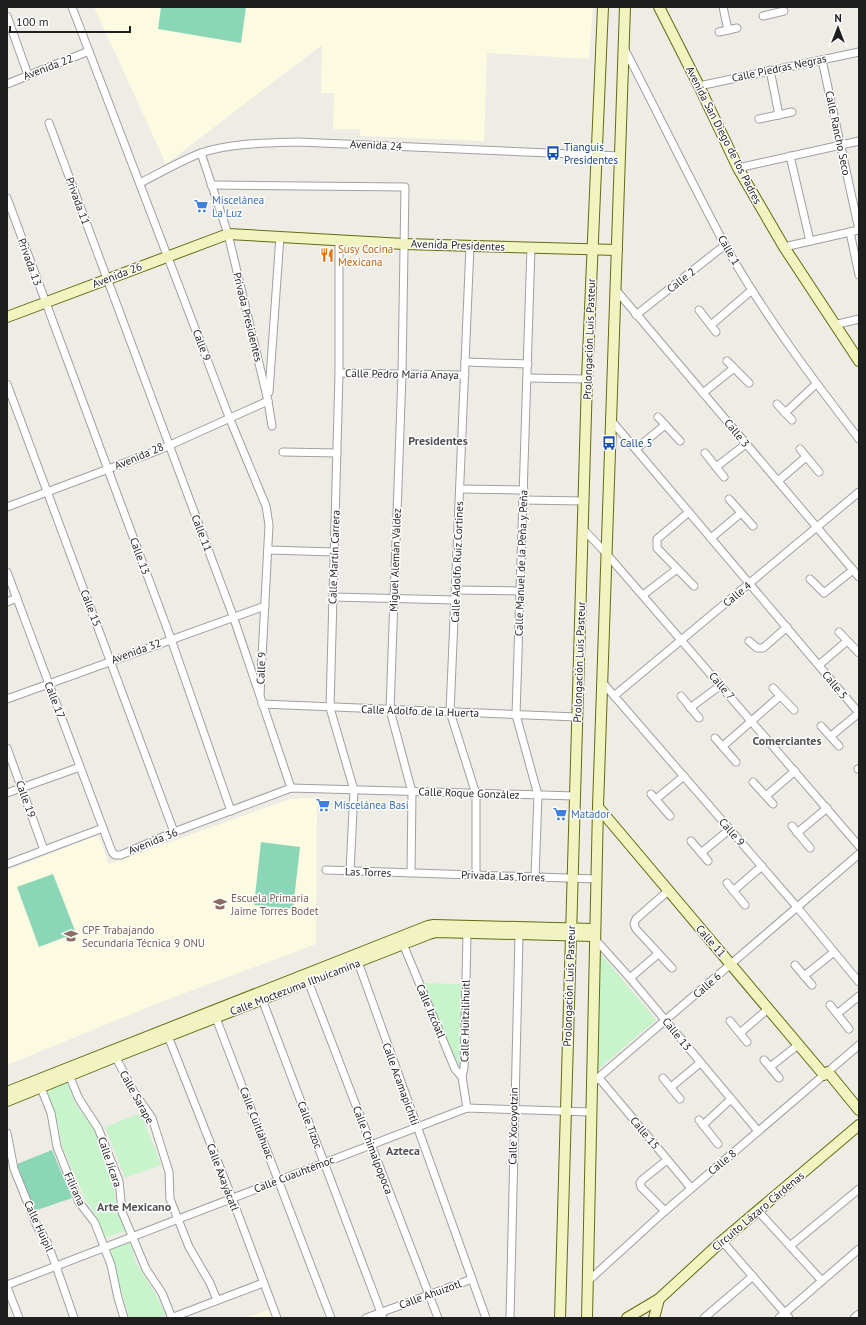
<svg xmlns="http://www.w3.org/2000/svg" width="866" height="1325" font-family="'PT Sans',sans-serif">
  <rect width="100%" height="100%" fill="#efece6"/>
  <g fill="#fcfbe2">
    <path d="M94,7H593L589,59L487,53L484,141L360,136V129H333L334,93H321L322,45L166,164Z"/>
    <path d="M317,798L316,944L161,1002L7,1065V871L98,835L109,864L290,799Z"/>
    <path d="M270,1309L273,1318H246Z"/>
  </g>
  <g fill="#c8f4cb">
    <path d="M600,953L656,1020L597,1070Z"/>
    <path d="M420,983L463,984L462,1070H458Z"/>
    <path d="M67,1080L75,1103L94,1129L113,1181L116,1209L126,1231L105,1238L99,1220L85,1199L62,1145L56,1114L46,1090Z"/>
    <path d="M141,1113L161,1165L125,1178L105,1127Z"/>
    <path d="M130,1241L135,1261L156,1295L166,1315L156,1318H129L109,1248Z"/>
  </g>
  <g fill="#8cd6b8">
    <path d="M161,7H246L241,43L158,29Z"/>
    <path d="M261,842L300,847L293,909L254,905Z"/>
    <path d="M53,874L76,933L39,947L17,887Z"/>
    <path d="M52,1150L72,1198L34,1211L17,1164Z"/>
  </g>
  <g fill="none" stroke-linecap="round" stroke-linejoin="round">
    <defs>
      <g id="street">
        <path d="M72,7L229,417L266,506L269,525L260,695"/>
        <path d="M723,7L728,30"/>
        <path d="M7,16L28,75"/>
        <path d="M763,16L784,11"/>
        <path d="M719,32L737,28"/>
        <path d="M624,48C658,113 690,180 725,245C763,313 811,377 859,439"/>
        <path d="M822,60L859,230"/>
        <path d="M770,70L779,115"/>
        <path d="M7,84L89,51"/>
        <path d="M699,86L859,52"/>
        <path d="M759,119L792,112"/>
        <path d="M49,123L233,616L291,788"/>
        <path d="M201,153L228,234L268,401L272,426"/>
        <path d="M790,156L810,241"/>
        <path d="M738,168L859,141"/>
        <path d="M140,183C160,173 180,161 201,153C231,143 266,143 298,142L620,156"/>
        <path d="M211,185L405,187L402,374L390,710L412,792L411,873"/>
        <path d="M7,198L171,639L231,811"/>
        <path d="M850,232L859,275"/>
        <path d="M339,240V373L330,708L354,790L350,871"/>
        <path d="M470,246L450,712L476,794V875"/>
        <path d="M531,247L516,715L538,795L535,877"/>
        <path d="M784,247L859,230"/>
        <path d="M616,290L859,577"/>
        <path d="M699,310L716,332"/>
        <path d="M636,315L725,245"/>
        <path d="M711,325L752,290"/>
        <path d="M834,325L859,319"/>
        <path d="M727,361L749,383"/>
        <path d="M465,362L528,364"/>
        <path d="M339,373L465,375"/>
        <path d="M528,378L587,379"/>
        <path d="M7,384L174,832"/>
        <path d="M269,392L280,236"/>
        <path d="M703,393L734,368"/>
        <path d="M777,404L792,420"/>
        <path d="M785,413L816,384"/>
        <path d="M658,417L680,441"/>
        <path d="M610,419L859,713"/>
        <path d="M636,449L665,425"/>
        <path d="M800,449L819,472"/>
        <path d="M283,452L337,453"/>
        <path d="M705,453L724,477"/>
        <path d="M716,467L746,444"/>
        <path d="M778,481L806,457"/>
        <path d="M460,489L524,490"/>
        <path d="M729,499L753,526"/>
        <path d="M523,500L583,501"/>
        <path d="M7,507L159,450L268,401"/>
        <path d="M689,512L657,539V548L694,586"/>
        <path d="M583,529L605,552L859,846"/>
        <path d="M711,538L741,513"/>
        <path d="M268,550L334,552"/>
        <path d="M7,572L112,852L115,855H121L174,832L291,788L575,796"/>
        <path d="M810,579L824,593L853,570"/>
        <path d="M456,590L520,591"/>
        <path d="M643,595L677,569"/>
        <path d="M333,597L455,600"/>
        <path d="M7,602L17,598"/>
        <path d="M839,632L859,653"/>
        <path d="M749,641L757,648H763L787,627"/>
        <path d="M819,665L847,641"/>
        <path d="M603,683L797,907L859,982"/>
        <path d="M773,688L794,710"/>
        <path d="M614,696L859,492"/>
        <path d="M681,696L699,718"/>
        <path d="M7,699L265,606"/>
        <path d="M262,704L577,717"/>
        <path d="M690,708L721,685"/>
        <path d="M821,726L839,746"/>
        <path d="M831,736L859,713"/>
        <path d="M715,738L736,762"/>
        <path d="M723,746L780,696"/>
        <path d="M7,748L44,850"/>
        <path d="M858,769H859"/>
        <path d="M753,782L773,804"/>
        <path d="M7,793L80,767"/>
        <path d="M651,794L670,816"/>
        <path d="M766,796L795,771"/>
        <path d="M656,799L684,776"/>
        <path d="M792,826L810,848"/>
        <path d="M797,833L827,808"/>
        <path d="M691,841L708,861"/>
        <path d="M701,853L730,829"/>
        <path d="M7,864L103,828"/>
        <path d="M326,870L596,879"/>
        <path d="M727,883L745,905"/>
        <path d="M668,891L636,919L634,924L636,929L672,968"/>
        <path d="M733,891L762,866"/>
        <path d="M467,934L464,1068L462,1077L467,1108"/>
        <path d="M594,938L630,978L758,1131"/>
        <path d="M403,944L455,1069L462,1077"/>
        <path d="M358,962L486,1318"/>
        <path d="M795,965L812,985"/>
        <path d="M804,976L834,952"/>
        <path d="M630,978L658,954"/>
        <path d="M308,981L438,1318"/>
        <path d="M262,999L383,1318"/>
        <path d="M830,1005L849,1029"/>
        <path d="M837,1014L859,996"/>
        <path d="M216,1018L331,1318"/>
        <path d="M730,1021L747,1042"/>
        <path d="M740,1033L768,1009"/>
        <path d="M168,1036L232,1198L277,1318"/>
        <path d="M114,1054L134,1092L152,1118L169,1172L170,1199L189,1247L210,1283L217,1300"/>
        <path d="M764,1060L779,1078"/>
        <path d="M770,1067L798,1045"/>
        <path d="M69,1075L79,1099L98,1128L119,1181L122,1212L146,1269L162,1293L172,1318"/>
        <path d="M599,1078L691,1188"/>
        <path d="M663,1078L680,1099"/>
        <path d="M39,1083L51,1113L57,1147L79,1202L95,1223L111,1265L118,1298L124,1318"/>
        <path d="M591,1084L859,854"/>
        <path d="M671,1087L700,1063"/>
        <path d="M699,1120L718,1144"/>
        <path d="M703,1125L731,1099"/>
        <path d="M7,1133L14,1169L37,1226L47,1242L56,1266L74,1318"/>
        <path d="M665,1211L641,1187L640,1183L642,1180L667,1160"/>
        <path d="M758,1211L822,1281"/>
        <path d="M722,1241L789,1318"/>
        <path d="M790,1246L859,1189"/>
        <path d="M587,1282L665,1211L859,1045"/>
        <path d="M7,1285L467,1108L590,1112"/>
        <path d="M7,1287L19,1318"/>
        <path d="M171,1318L263,1283"/>
        <path d="M366,1318L472,1279"/>
        <path d="M510,1318L519,935"/>
        <path d="M704,1318L753,1276"/>
        <path d="M779,1318L859,1249"/>
        <path d="M854,1318L859,1314"/>
      </g>
      <g id="secondary">
        <path d="M659,7L699,86L738,168L784,247L859,361"/>
        <path d="M7,317L228,234L404,244L617,250"/>
        <path d="M598,807L824,1075"/>
        <path d="M828,1072L859,1110"/>
        <path d="M7,1092L428,926L434,925L594,929"/>
        <path d="M7,1101L115,1057L429,934L436,932L594,936"/>
        <path d="M560,1318L587,379L603,7"/>
        <path d="M587,1318L598,807L625,7"/>
        <path d="M627,1318L659,1299L722,1241L859,1125"/>
        <path d="M654,1318L659,1299"/>
      </g>
    </defs>
    <use href="#street" stroke="#a0a0a0" stroke-width="9"/>
    <use href="#secondary" stroke="#636c10" stroke-width="12"/>
    <use href="#street" stroke="#fff" stroke-width="7"/>
    <use href="#secondary" stroke="#f1f3c0" stroke-width="10"/>
  </g>
  <defs>
    <symbol id="bus-bare" viewBox="-9 -9 18 18"><path d="M-5-6H5V4H4V6H2V4H-2V6H-4V4H-5ZM-3.5-4V0h7V-4ZM-3.5 1.2v1.5H-2V1.2ZM2 1.2v1.5H3.5V1.2Z" fill="#1a4fb4" stroke="#fff" stroke-width="2.5" paint-order="stroke"/></symbol>
    <symbol id="supermarket-bare" viewBox="-9 -9 18 18"><path d="M-6-5.5h2.5l.6 2H6L4.5 2H-2.5L-4.4-4H-6ZM-1.5 3.2a1.3 1.3 0 1 0 .1 0ZM3 3.2a1.3 1.3 0 1 0 .1 0Z" fill="#3f7fe0" stroke="#fff" stroke-width="2.5" paint-order="stroke"/></symbol>
    <symbol id="restaurant-bare" viewBox="-9 -9 18 18"><path d="M-5-6h1v4h1v-4h1v4h1v-4h1v5L-1.5 .5V6h-2V.5L-5-1ZM5-6V6H3V1.5H1.5Q1.5-4 5-6Z" fill="#e8710a" stroke="#fff" stroke-width="2.5" paint-order="stroke"/></symbol>
    <symbol id="school-bare" viewBox="-9 -9 18 18"><path d="M0-5L7-2L0 1L-7-2ZM-4 1L0 2.5L4 1V4Q0 6-4 4Z" fill="#8d6e63" stroke="#fff" stroke-width="2.5" paint-order="stroke"/></symbol>
  </defs>
  <g fill-rule="evenodd">
    <use href="#bus-bare" x="543" y="143" width="20" height="20"/>
    <use href="#supermarket-bare" x="191" y="196" width="20" height="20"/>
    <use href="#restaurant-bare" x="317" y="245" width="20" height="20"/>
    <use href="#bus-bare" x="599" y="433" width="20" height="20"/>
    <use href="#supermarket-bare" x="313" y="795" width="20" height="20"/>
    <use href="#supermarket-bare" x="550" y="804" width="20" height="20"/>
    <use href="#school-bare" x="210" y="894" width="20" height="20"/>
    <use href="#school-bare" x="61" y="926" width="20" height="20"/>
  </g>
  <g text-anchor="middle" dominant-baseline="central" stroke-width="3" stroke-linejoin="round" paint-order="stroke">
    <g font-size="11" fill="#1f1f1f" stroke="#fff">
      <text transform="translate(48 67) rotate(-21)">Avenida 22</text>
      <text transform="translate(779 68) rotate(-12)">Calle Piedras Negras</text>
      <text transform="translate(838 133) rotate(78)">Calle Rancho Seco</text>
      <text transform="translate(724 135) rotate(63)">Avenida San Diego de los Padres</text>
      <text transform="translate(376 145) rotate(3)">Avenida 24</text>
      <text transform="translate(78 201) rotate(70)">Privada 11</text>
      <text transform="translate(458 245) rotate(2)">Avenida Presidentes</text>
      <text transform="translate(729 250) rotate(60)">Calle 1</text>
      <text transform="translate(30 262) rotate(70)">Privada 13</text>
      <text transform="translate(117 275) rotate(-21)">Avenida 26</text>
      <text transform="translate(681 280) rotate(-38)">Calle 2</text>
      <text transform="translate(248 317) rotate(76)">Privada Presidentes</text>
      <text transform="translate(589 339) rotate(-88)">Prolongación Luis Pasteur</text>
      <text transform="translate(202 345) rotate(69)">Calle 9</text>
      <text transform="translate(402 374) rotate(1)">Calle Pedro María Anaya</text>
      <text transform="translate(737 433) rotate(50)">Calle 3</text>
      <text transform="translate(139 456) rotate(-23)">Avenida 28</text>
      <text transform="translate(202 533) rotate(69)">Calle 11</text>
      <text transform="translate(140 556) rotate(70)">Calle 13</text>
      <text transform="translate(334 557) rotate(-88)">Calle Martín Carrera</text>
      <text transform="translate(395 560) rotate(-88)">Miguel Alemán Váldez</text>
      <text transform="translate(457 562) rotate(-88)">Calle Adolfo Ruiz Cortines</text>
      <text transform="translate(521 563) rotate(-88)">Calle Manuel de la Peña y Peña</text>
      <text transform="translate(737 594) rotate(-40)">Calle 4</text>
      <text transform="translate(91 608) rotate(69)">Calle 15</text>
      <text transform="translate(136 651) rotate(-20)">Avenida 32</text>
      <text transform="translate(579 662) rotate(-88)">Prolongación Luis Pasteur</text>
      <text transform="translate(261 668) rotate(-87)">Calle 9</text>
      <text transform="translate(835 685) rotate(50)">Calle 5</text>
      <text transform="translate(722 686) rotate(49)">Calle 7</text>
      <text transform="translate(55 700) rotate(69)">Calle 17</text>
      <text transform="translate(420 711) rotate(2)">Calle Adolfo de la Huerta</text>
      <text transform="translate(469 793) rotate(2)">Calle Roque González</text>
      <text transform="translate(26 799) rotate(70)">Calle 19</text>
      <text transform="translate(732 832) rotate(49)">Calle 9</text>
      <text transform="translate(153 841) rotate(-22)">Avenida 36</text>
      <text transform="translate(368 872) rotate(2)">Las Torres</text>
      <text transform="translate(503 876) rotate(2)">Privada Las Torres</text>
      <text transform="translate(711 941) rotate(49)">Calle 11</text>
      <text transform="translate(707 985) rotate(-41)">Calle 6</text>
      <text transform="translate(569 986) rotate(-88)">Prolongación Luis Pasteur</text>
      <text transform="translate(295 987) rotate(-21)">Calle Moctezuma Ilhuicamina</text>
      <text transform="translate(431 1011) rotate(67)">Calle Izcóatl</text>
      <text transform="translate(465 1021) rotate(-89)">Calle Huitzilíhuitl</text>
      <text transform="translate(677 1034) rotate(51)">Calle 13</text>
      <text transform="translate(401 1084) rotate(70)">Calle Acamapichtli</text>
      <text transform="translate(137 1097) rotate(61)">Calle Sarape</text>
      <text transform="translate(257 1123) rotate(69)">Calle Cuitláhuac</text>
      <text transform="translate(310 1125) rotate(69)">Calle Tízoc</text>
      <text transform="translate(513 1126) rotate(-89)">Calle Xocoyotzin</text>
      <text transform="translate(645 1133) rotate(50)">Calle 15</text>
      <text transform="translate(373 1150) rotate(69)">Calle Chimalpopoca</text>
      <text transform="translate(110 1162) rotate(71)">Calle Jícara</text>
      <text transform="translate(722 1162) rotate(-40)">Calle 8</text>
      <text transform="translate(294 1174) rotate(-21)">Calle Cuauhtémoc</text>
      <text transform="translate(223 1177) rotate(69)">Calle Axayácatl</text>
      <text transform="translate(75 1189) rotate(65)">Filirana</text>
      <text transform="translate(758 1211) rotate(-40)">Circuito Lázaro Cárdenas</text>
      <text transform="translate(39 1226) rotate(65)">Calle Huipil</text>
      <text transform="translate(430 1294) rotate(-20)">Calle Ahuízotl</text>
    </g>
    <g font-size="11" fill="#164399" stroke="#fff" text-anchor="start">
      <text x="564" y="147">Tianguis<tspan x="564" dy="13">Presidentes</tspan></text>
      <text x="620" y="443">Calle 5</text>
    </g>
    <g font-size="11" fill="#366cbe" stroke="#fff" text-anchor="start">
      <text x="212" y="200">Miscelánea<tspan x="212" dy="13">La Luz</tspan></text>
      <text x="334" y="805">Miscelánea Basi</text>
      <text x="571" y="814">Matador</text>
    </g>
    <g font-size="11" fill="#c56008" stroke="#fff" text-anchor="start">
      <text x="338" y="249">Susy Cocina<tspan x="338" dy="13">Mexicana</tspan></text>
    </g>
    <g font-size="11" fill="#785e54" stroke="#fff" text-anchor="start">
      <text x="231" y="898">Escuela Primaria<tspan x="231" dy="13">Jaime Torres Bodet</tspan></text>
      <text x="82" y="930">CPF Trabajando<tspan x="82" dy="13">Secundaria Técnica 9 ONU</tspan></text>
    </g>
    <g font-size="12" font-weight="bold" fill="#525252" stroke="#fff">
      <text x="438" y="440">Presidentes</text>
      <text x="787" y="740">Comerciantes</text>
      <text x="403" y="1150">Azteca</text>
      <text x="134" y="1206">Arte Mexicano</text>
    </g>
  </g>
  <rect width="866" height="1325" fill="none" stroke="#1f1f1f" stroke-width="16"/>
  <g transform="translate(838 28)" stroke="#ffffff" stroke-width="3" paint-order="stroke">
  <path d="M0-3L7 15L0 10L-7 15Z" fill="#1f1f1f"/>
  <text y="-6" font-size="11" font-weight="bold" text-anchor="middle" fill="#1f1f1f">N</text>
  </g>
  <path d="M10 26v6h120v-6" fill="none" stroke="#1f1f1f" stroke-width="2"/>
  <text x="16" y="26" font-size="12" fill="#1f1f1f" stroke="#ffffff" stroke-width="3" paint-order="stroke">100 m</text>
</svg>
